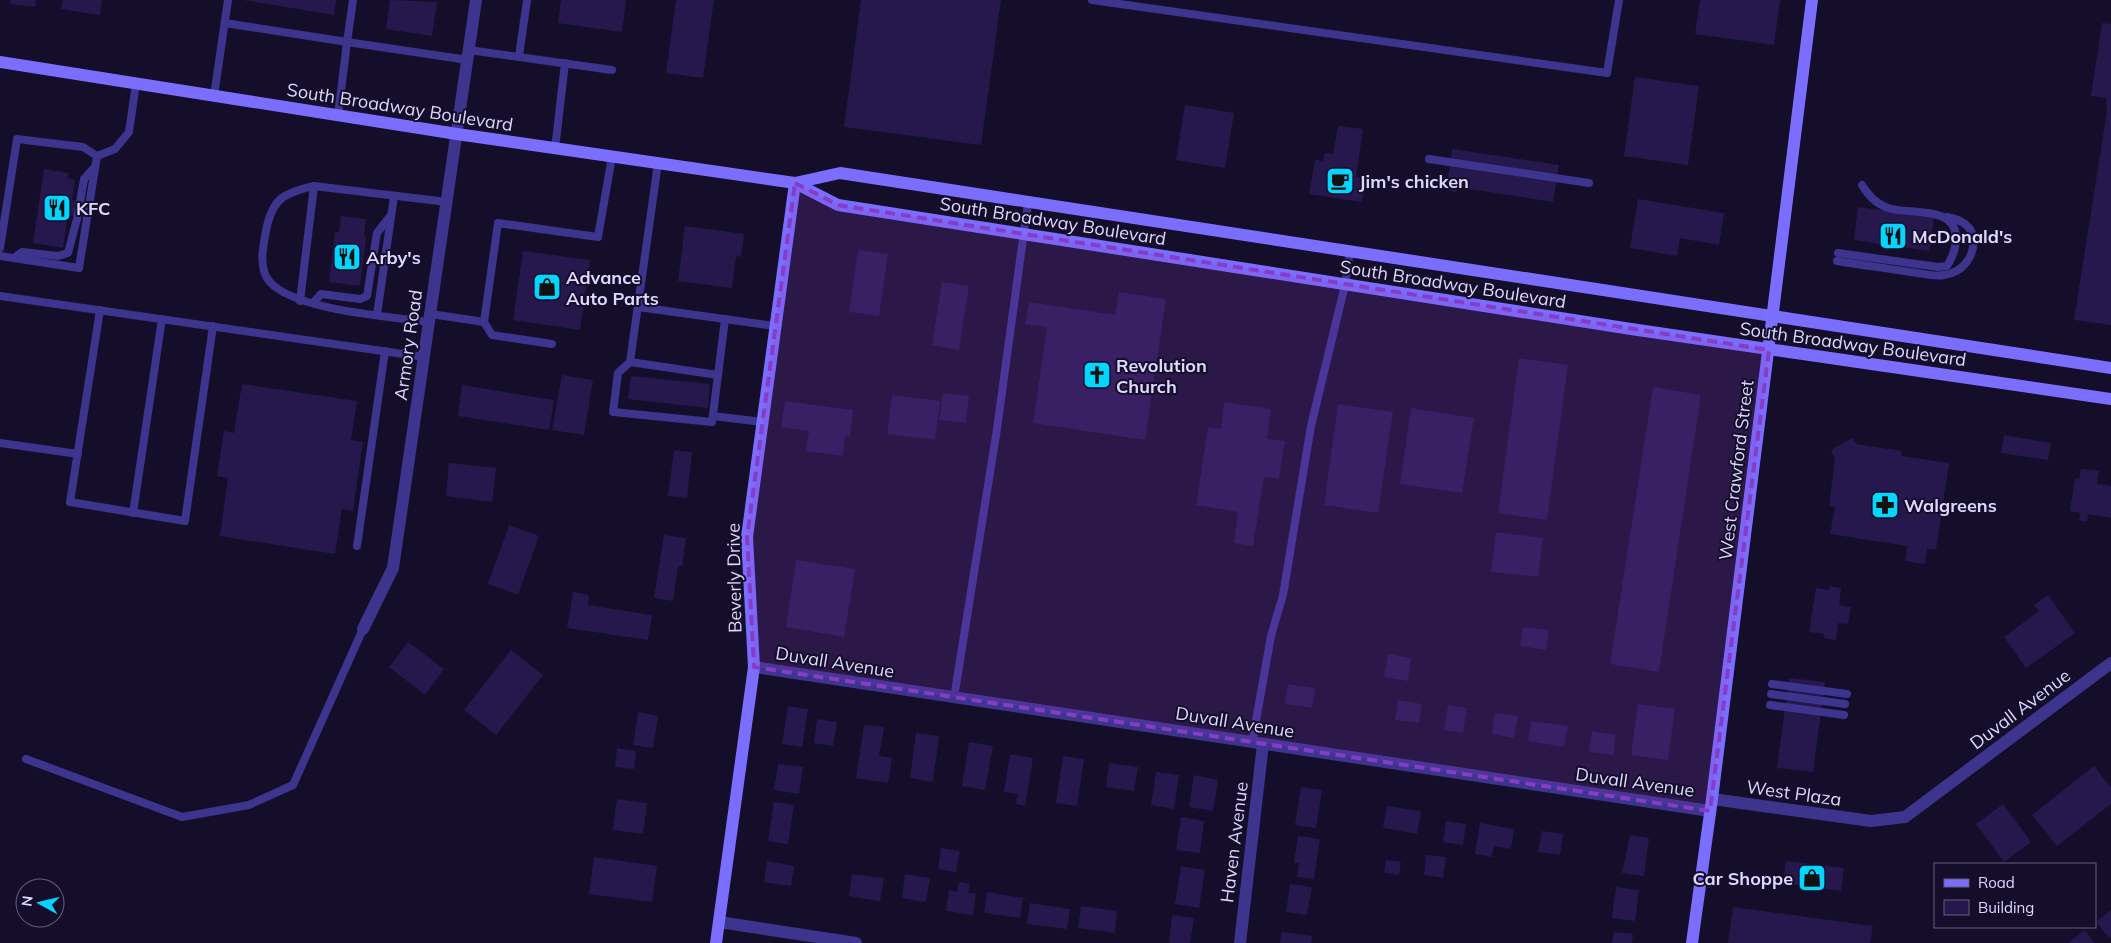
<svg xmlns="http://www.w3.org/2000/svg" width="2111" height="943" font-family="Mulish,sans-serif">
  <rect width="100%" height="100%" fill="#140e2a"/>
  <g fill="#26184d">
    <path d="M11,0H36L35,7L11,4Z"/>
    <path d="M63,0H102L100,15L61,9Z"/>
    <path d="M243,0H336L334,15Z"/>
    <path d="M390,0L437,2L432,36L386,29Z"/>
    <path d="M561,0H626L622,32L558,23Z"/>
    <path d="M676,0H714L703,78L666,73Z"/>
    <path d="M861,0H1001L981,145L844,127Z"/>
    <path d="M1700,0H1780L1774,45L1695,34Z"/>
    <path d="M2102,23L2111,24V325L2074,320L2107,111L2106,98L2091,96Z"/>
    <path d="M1635,77L1699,86L1688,165L1624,156Z"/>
    <path d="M1185,105L1234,113L1225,168L1176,160Z"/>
    <path d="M1338,126L1363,129L1356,177L1365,178L1362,202L1309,194L1315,160L1323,161L1325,153L1333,154Z"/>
    <path d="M1452,149L1559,165L1553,202L1457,187L1456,192L1446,190Z"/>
    <path d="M44,169L68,173L67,178L75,180L72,200L77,201L75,216L68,215L63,248L33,243Z"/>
    <path d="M1638,199L1724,213L1719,245L1680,238L1677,256L1630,248Z"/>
    <path d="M1858,207L1934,217L1929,251L1854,240Z"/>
    <path d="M341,216L366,219L364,237H366L360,286L329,282L335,232H339Z"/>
    <path d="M685,226L744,234L741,257L736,256L732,288L678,281Z"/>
    <path d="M858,250L888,254L879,316L849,312Z"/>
    <path d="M523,251L590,260L580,330L513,320Z"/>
    <path d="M942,282L969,286L959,350L932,345Z"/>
    <path d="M1119,292L1166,299L1145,440L1033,423L1047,327L1025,324L1029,302L1115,315Z"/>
    <path d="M1519,358L1568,365L1547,520L1498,513Z"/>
    <path d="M562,375L593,380L584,435L552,430Z"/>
    <path d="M631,376L710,384L708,408L628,399Z"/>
    <path d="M242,384L357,401L351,440L363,442L353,511L342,509L335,554L220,536L228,478L217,476L224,431L234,433Z"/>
    <path d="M462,385L554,400L549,430L458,416Z"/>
    <path d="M1653,387L1701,395L1659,672L1610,664Z"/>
    <path d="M943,393L969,396L966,423L939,420Z"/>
    <path d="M892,395L940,401L935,440L887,434Z"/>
    <path d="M785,401L853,410L850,437L845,436L843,456L806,451L809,431L781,427Z"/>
    <path d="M1224,402L1271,409L1267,439L1285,441L1279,479L1264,477L1253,546L1234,543L1238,512L1196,505L1208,427L1221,429Z"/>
    <path d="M1338,404L1393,412L1378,513L1324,505Z"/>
    <path d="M1411,408L1474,418L1462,493L1400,484Z"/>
    <path d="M2004,435L2051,443L2048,460L2001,453Z"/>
    <path d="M1852,438L1856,444L1902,451L1901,456L1949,463L1936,550L1927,549L1925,564L1905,561L1907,546L1830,534L1835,507L1829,506L1835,459L1831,450Z"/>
    <path d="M674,450L692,452L687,498L668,496Z"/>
    <path d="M449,463L496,468L492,502L446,496Z"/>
    <path d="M2081,469L2099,471L2097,484L2111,486V518L2088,514L2087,522L2079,520L2080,513L2070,511L2075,478L2079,479Z"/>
    <path d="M509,525L539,536L518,595L488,584Z"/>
    <path d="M1496,532L1543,538L1538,577L1491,572Z"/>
    <path d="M664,535L686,538L682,566H678L673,601L654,598Z"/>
    <path d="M796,560L855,569L844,637L786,627Z"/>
    <path d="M1830,586L1841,588L1839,605L1851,607L1848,624L1838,623L1836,640L1824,638V634L1809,632L1816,588L1829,590Z"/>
    <path d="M573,592L589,595L588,605L652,615L648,640L567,628Z"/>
    <path d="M2048,595L2075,633L2026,668L2004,637L2039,611L2034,605Z"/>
    <path d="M1523,627L1549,630L1546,650L1520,646Z"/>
    <path d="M408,642L444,669L425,695L389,667Z"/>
    <path d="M511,650L543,675L496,735L464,710Z"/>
    <path d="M1388,654L1411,658L1408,681L1384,677Z"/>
    <path d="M1789,678L1825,682L1813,772L1777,768Z"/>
    <path d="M1288,684L1315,688L1312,708L1285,704Z"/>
    <path d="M1398,700L1422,704L1419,723L1395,720Z"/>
    <path d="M1638,704L1675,709L1668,760L1631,755Z"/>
    <path d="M1448,705L1467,708L1463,733L1444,730Z"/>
    <path d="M788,706L808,709L802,747L782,744Z"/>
    <path d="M638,712L658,716L653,748L633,745Z"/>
    <path d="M1495,713L1518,716L1514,738L1492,734Z"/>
    <path d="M817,719L837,722L833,746L814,743Z"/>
    <path d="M1531,721L1568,726L1564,747L1528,741Z"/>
    <path d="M864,725L884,727L879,756L892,758L888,783L856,778Z"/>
    <path d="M1592,731L1616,735L1613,755L1589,752Z"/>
    <path d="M916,733L939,736L933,782L910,778Z"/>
    <path d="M969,742L993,746L985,790L962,786Z"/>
    <path d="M617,748L636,751L634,769L615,767Z"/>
    <path d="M1010,754L1033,758L1025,806L1016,804L1018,794L1004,792Z"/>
    <path d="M1063,756L1084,759L1077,806L1056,803Z"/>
    <path d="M1109,763L1138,767L1134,791L1106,787Z"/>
    <path d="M778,764L803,767L799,794L774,790Z"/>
    <path d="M2094,766L2111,788V804L2057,846L2032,815Z"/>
    <path d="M1156,772L1179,775L1174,809L1151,805Z"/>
    <path d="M1194,775L1218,780L1213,811L1189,807Z"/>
    <path d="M1301,787L1322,790L1316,828L1295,825Z"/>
    <path d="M617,799L647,803L643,834L613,830Z"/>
    <path d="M774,802L794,805L788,844L768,841Z"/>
    <path d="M2003,804L2031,842L2004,862L1976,824Z"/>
    <path d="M1387,806L1421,811L1417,834L1383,828Z"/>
    <path d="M1181,817L1204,821L1200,853L1176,850Z"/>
    <path d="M1446,821L1466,824L1463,845L1443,842Z"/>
    <path d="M1480,823L1514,829L1511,849L1494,846L1492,857L1475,854Z"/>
    <path d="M1542,831L1563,834L1560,855L1538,852Z"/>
    <path d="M1630,835L1649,838L1644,876L1622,873Z"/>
    <path d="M1298,836L1320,839L1314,879L1297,877L1299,863H1294Z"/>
    <path d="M941,848L960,851L956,872L938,869Z"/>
    <path d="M1426,855L1446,857L1443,878L1424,875Z"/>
    <path d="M594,857L657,866L652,902L589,894Z"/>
    <path d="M1386,860L1401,862L1399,875L1384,873Z"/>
    <path d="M767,861L794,866L791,886L764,882Z"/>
    <path d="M1786,861L1844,868L1841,891L1783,883Z"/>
    <path d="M1181,866L1205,870L1199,908L1175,904Z"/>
    <path d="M852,874L884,878L880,901L849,896Z"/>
    <path d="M905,874L930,878L926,902L902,898Z"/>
    <path d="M959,882L970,884L968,893L976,894L973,915L946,911L949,890L957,892Z"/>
    <path d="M1290,884L1312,887L1307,915L1286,912Z"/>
    <path d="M1616,887L1639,890L1635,921L1612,918Z"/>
    <path d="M987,892L1023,898L1020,918L984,913Z"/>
    <path d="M1030,903L1070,909L1067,929L1027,924Z"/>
    <path d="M1081,906L1117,911L1115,933L1078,928Z"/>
    <path d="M1733,907L1873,926L1870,943H1728Z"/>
    <path d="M2111,910V937L2109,938L2096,922Z"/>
    <path d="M1172,915L1194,918L1190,943H1169Z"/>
    <path d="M2085,930L2094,943H2068Z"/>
    <path d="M1282,932L1312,936L1311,943H1280Z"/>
    <path d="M1614,932L1633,934L1632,943H1612Z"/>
  </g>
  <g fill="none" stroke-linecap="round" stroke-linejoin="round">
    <g stroke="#3d348e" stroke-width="8">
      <path d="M353,0L347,42L468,60"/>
      <path d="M1092,0L1607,73L1619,0"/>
      <path d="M225,23L347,42L338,115"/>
      <path d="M469,50L612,70"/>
      <path d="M519,56L527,0"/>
      <path d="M214,96L228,0"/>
      <path d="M555,149L565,63"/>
      <path d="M1429,159L1589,183"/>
      <path d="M658,163L630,362L718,375L725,319"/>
      <path d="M314,186C283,193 272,199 266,231C263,246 258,269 270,282C294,310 392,317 429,322"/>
      <path d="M0,248L17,139L83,147L97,156"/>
      <path d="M1838,253L1938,267L1947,266C1953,257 1956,248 1956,237C1955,205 1909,215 1888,208C1875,203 1869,196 1862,185"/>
      <path d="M0,256L79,268L97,156L115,149L129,132L136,84"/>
      <path d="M14,258L22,252L58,256L68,253L77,219L84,179L95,167"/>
      <path d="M1837,261C1861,265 1885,268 1910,272C1921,273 1933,277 1944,275C1963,273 1976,255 1973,236C1970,224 1958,219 1947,217"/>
      <path d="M0,296L424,357"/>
      <path d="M300,301L314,186L447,202"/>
      <path d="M313,303L321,294L360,299L367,296L377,233L391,215"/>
      <path d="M638,307L775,326"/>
      <path d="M100,310L70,502L185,521L213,326"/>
      <path d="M431,314L484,322L498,223L598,237L612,157"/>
      <path d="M377,315L394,196"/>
      <path d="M484,322L492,335L552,344"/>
      <path d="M630,362L618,373L613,412L712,422L718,375"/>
      <path d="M713,416L763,422"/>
      <path d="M0,443L78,454"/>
      <path d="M133,513L162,319"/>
      <path d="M357,546L385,351"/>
      <path d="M1772,684L1847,694"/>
      <path d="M1771,694L1845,704"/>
      <path d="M954,698L997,429L1028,202"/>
      <path d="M1770,705L1844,715"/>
      <path d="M1252,743L1271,636L1283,595L1311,426L1345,285L1350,251"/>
      <path d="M26,759L182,817L249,805L293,785L363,629"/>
    </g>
    <g stroke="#3d348e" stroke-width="12">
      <path d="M363,629L393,568L476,0"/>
      <path d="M754,667L1710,811"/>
      <path d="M1712,799L1871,821L1905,817L2111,663"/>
      <path d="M719,922L856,943"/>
      <path d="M1240,943L1263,744"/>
    </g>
    <g stroke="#7b6eff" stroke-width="12">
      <path d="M0,62L457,134L795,183L838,205L1631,329L2111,399"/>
      <path d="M795,183L840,173L2111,368"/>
      <path d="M716,943L754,667L747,537L795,183"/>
      <path d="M1692,943L1712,799L1812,0"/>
    </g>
  </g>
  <path fill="#853dc5" fill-opacity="0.2" stroke="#853dc5" stroke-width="4" stroke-dasharray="10 6" stroke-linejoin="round" d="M795,183L838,205L1769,350L1710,811L754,667L747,537Z"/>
  <defs>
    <symbol id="cafe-square" viewBox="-11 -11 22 22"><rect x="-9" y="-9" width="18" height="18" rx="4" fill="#03d5ff" stroke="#140e2a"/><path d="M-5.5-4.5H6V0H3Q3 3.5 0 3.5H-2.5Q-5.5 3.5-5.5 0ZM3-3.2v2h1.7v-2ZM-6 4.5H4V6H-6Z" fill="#111"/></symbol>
    <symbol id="restaurant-square" viewBox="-11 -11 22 22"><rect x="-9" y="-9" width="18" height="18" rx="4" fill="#03d5ff" stroke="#140e2a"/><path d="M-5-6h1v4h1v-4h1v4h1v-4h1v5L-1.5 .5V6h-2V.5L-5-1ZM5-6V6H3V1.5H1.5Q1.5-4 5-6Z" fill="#111"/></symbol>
    <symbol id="shop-square" viewBox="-11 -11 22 22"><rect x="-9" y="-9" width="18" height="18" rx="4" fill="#03d5ff" stroke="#140e2a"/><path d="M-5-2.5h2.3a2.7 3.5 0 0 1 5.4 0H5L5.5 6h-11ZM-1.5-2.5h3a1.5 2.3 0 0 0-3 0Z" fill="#111"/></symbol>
    <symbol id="church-square" viewBox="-11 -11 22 22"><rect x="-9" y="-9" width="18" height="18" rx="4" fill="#03d5ff" stroke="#140e2a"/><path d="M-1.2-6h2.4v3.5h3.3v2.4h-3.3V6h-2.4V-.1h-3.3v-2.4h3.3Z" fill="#111"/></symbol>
    <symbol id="pharmacy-square" viewBox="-11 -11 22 22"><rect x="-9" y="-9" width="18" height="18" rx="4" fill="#03d5ff" stroke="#140e2a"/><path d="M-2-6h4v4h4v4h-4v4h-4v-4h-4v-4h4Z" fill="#111"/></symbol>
  </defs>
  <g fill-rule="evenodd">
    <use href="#cafe-square" x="1324" y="165" width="32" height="32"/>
    <use href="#restaurant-square" x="41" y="192" width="32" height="32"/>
    <use href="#restaurant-square" x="1877" y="220" width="32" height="32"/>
    <use href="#restaurant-square" x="331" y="241" width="32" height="32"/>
    <use href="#shop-square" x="531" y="271" width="32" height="32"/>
    <use href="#church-square" x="1081" y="359" width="32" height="32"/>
    <use href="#pharmacy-square" x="1869" y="489" width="32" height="32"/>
    <use href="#shop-square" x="1796" y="862" width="32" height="32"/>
  </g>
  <g text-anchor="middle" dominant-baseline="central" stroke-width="4" stroke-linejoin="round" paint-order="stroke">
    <g font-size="18" fill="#ded7ff" stroke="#140e2a">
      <text transform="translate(400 107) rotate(9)">South Broadway Boulevard</text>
      <text transform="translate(1053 221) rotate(9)">South Broadway Boulevard</text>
      <text transform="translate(1453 284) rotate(9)">South Broadway Boulevard</text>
      <text transform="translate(1853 344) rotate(8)">South Broadway Boulevard</text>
      <text transform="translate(408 345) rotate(-82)">Armory Road</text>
      <text transform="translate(1736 470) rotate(-83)">West Crawford Street</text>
      <text transform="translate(734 578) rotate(-91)">Beverly Drive</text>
      <text transform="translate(835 662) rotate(9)">Duvall Avenue</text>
      <text transform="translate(2020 709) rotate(-37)">Duvall Avenue</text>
      <text transform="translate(1235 722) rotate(9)">Duvall Avenue</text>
      <text transform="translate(1635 782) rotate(8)">Duvall Avenue</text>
      <text transform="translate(1794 793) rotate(8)">West Plaza</text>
      <text transform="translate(1234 842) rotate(-83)">Haven Avenue</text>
    </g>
    <g font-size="18" font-weight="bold" fill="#ded7ff" stroke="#140e2a" text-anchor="start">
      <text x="1359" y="181">Jim's chicken</text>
      <text x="76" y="208">KFC</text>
      <text x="1912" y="236">McDonald's</text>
      <text x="366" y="257">Arby's</text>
      <text x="566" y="277">Advance<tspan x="566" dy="21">Auto Parts</tspan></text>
      <text x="1116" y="365">Revolution<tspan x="1116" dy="21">Church</tspan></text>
      <text x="1904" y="505">Walgreens</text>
      <text x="1793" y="878" text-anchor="end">Car Shoppe</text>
    </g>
  </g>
  <rect x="1934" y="863" width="162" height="65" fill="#140e2a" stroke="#655e7f"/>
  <rect x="1944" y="879" width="25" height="8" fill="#7b6eff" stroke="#655e7f"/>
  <text x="1978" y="888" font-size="15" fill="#ded7ff">Road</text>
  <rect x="1944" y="900" width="25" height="15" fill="#26184d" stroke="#655e7f"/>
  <text x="1978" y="913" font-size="15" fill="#ded7ff">Building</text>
  <g transform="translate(40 903) rotate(278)"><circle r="24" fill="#140e2a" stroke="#655e7f"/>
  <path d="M0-4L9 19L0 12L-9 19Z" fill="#03d5ff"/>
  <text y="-8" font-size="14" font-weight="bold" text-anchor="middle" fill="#ded7ff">N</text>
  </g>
</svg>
